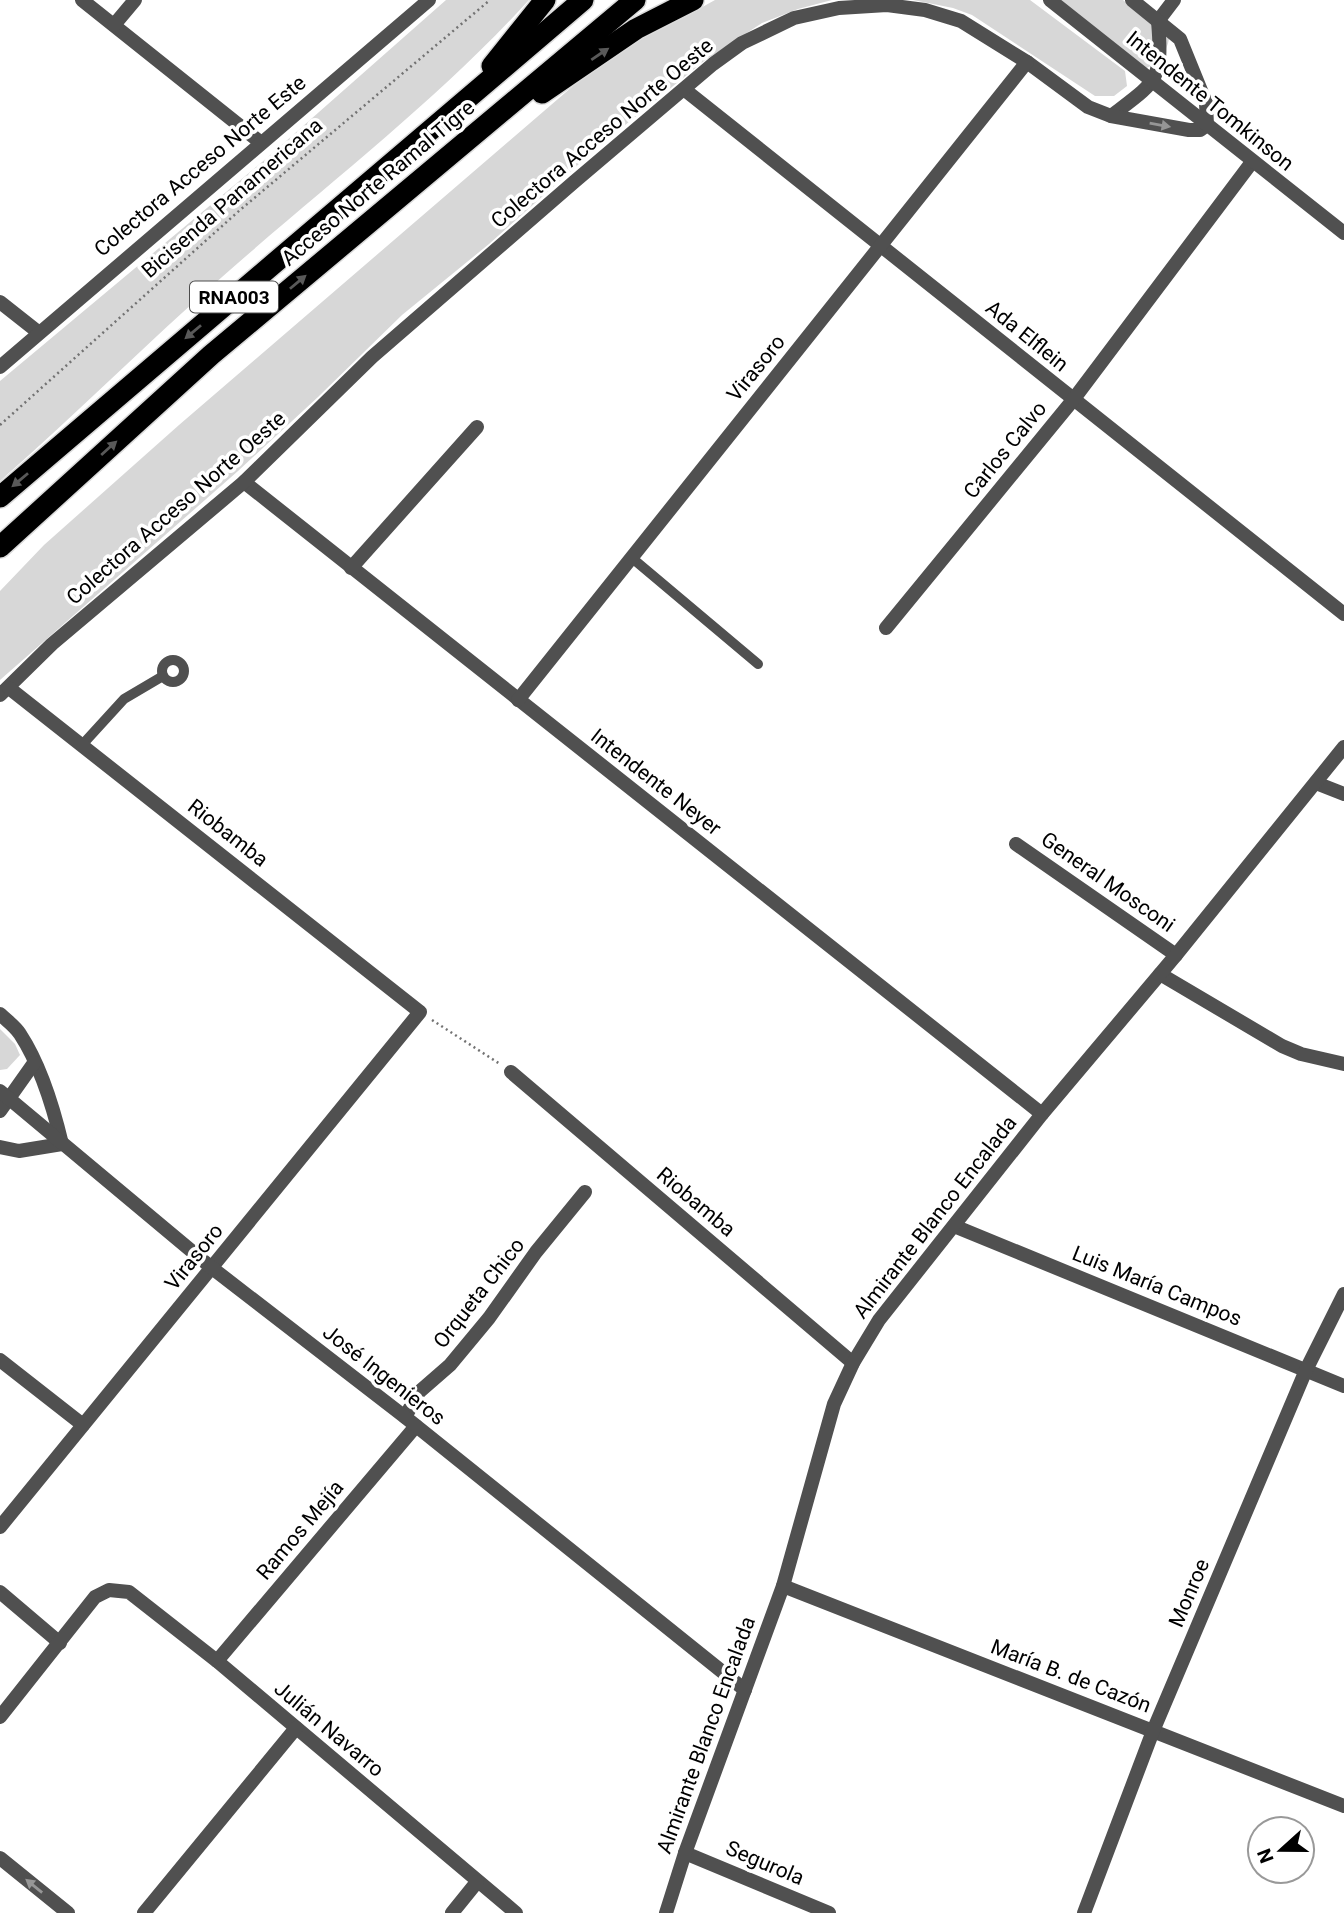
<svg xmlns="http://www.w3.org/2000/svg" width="1344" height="1913" font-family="Roboto,sans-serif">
  <rect width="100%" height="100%" fill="#fff"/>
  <g fill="#d7d7d7">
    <path d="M446,0H529C436,102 325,186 222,277C147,343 76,414 0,481V381L268,157Z"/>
    <path d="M715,0H832L798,9L762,23L704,61L598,147L489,244L402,315L318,397L238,471L0,680V591L44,545L179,425L587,74L646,32L697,10Z"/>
    <path d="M913,0H1030L1125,71L1127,86L1114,96H1095L972,15L953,8Z"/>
    <path d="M1057,0H1123L1169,39C1167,52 1157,65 1144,69Z"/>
    <path d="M0,1029L15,1044L20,1055L7,1069L0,1070Z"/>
  </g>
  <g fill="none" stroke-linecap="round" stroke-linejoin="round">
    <defs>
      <g id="motorway">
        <path d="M492,66L545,0"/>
        <path d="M542,93L636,29L693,0"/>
        <path d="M0,497L583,0"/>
        <path d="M0,547L211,355L635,0"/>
      </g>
    </defs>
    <use href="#motorway" stroke="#dbdbdb" stroke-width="24"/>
    <g stroke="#727272" stroke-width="2.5" stroke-dasharray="2 3.5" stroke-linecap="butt">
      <path d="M0,425L240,210L490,0"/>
      <path d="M432,1020L500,1064"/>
    </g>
    <g stroke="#505050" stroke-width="10">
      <path d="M632,558L758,664"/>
      <circle cx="173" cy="671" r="11"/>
      <path d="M82,745L124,699L163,676"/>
    </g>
    <g stroke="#505050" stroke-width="14">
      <path d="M82,0L260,142"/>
      <path d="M114,25L135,0"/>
      <path d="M685,90L1344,614"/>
      <path d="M1111,116C1157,81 1163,81 1158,21L1174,0"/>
      <path d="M0,302L38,332"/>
      <path d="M0,367L429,0"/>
      <path d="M244,482L1042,1114"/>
      <path d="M351,568L477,427"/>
      <path d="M886,628L1073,400L1252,162"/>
      <path d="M0,695L52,644L244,482L372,357L574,182L713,64L742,43L794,18L839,8L887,5L925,10L961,21L1027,62L1088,107L1111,116L1189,130H1200L1207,125L1206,103L1180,39L1132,0"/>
      <path d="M518,700L1027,62"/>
      <path d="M1316,783L1344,794"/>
      <path d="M1016,844L1176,955"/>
      <path d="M1160,974L1282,1046L1301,1054L1344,1064"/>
      <path d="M0,1014C6,1020 15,1026 20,1034C41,1066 53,1106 62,1144L19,1151L0,1147"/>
      <path d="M511,1072L853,1363"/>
      <path d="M0,1111L34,1063"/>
      <path d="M954,1226L1344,1386"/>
      <path d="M0,1360L83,1425"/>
      <path d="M405,1417L419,1392L450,1365L489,1318L536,1252L585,1192"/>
      <path d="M0,1527L420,1012L9,688"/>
      <path d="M783,1586L1344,1806"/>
      <path d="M0,1592L60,1643"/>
      <path d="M217,1661L416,1426"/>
      <path d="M0,1717L95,1597L109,1590L129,1592L217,1661L516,1913"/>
      <path d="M685,1853L829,1913"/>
      <path d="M0,1858L68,1913"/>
      <path d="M144,1913L296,1728"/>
      <path d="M452,1913L477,1882"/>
      <path d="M1084,1913L1153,1731L1306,1370L1344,1294"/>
    </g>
    <g stroke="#505050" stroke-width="14">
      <path d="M1050,0L1344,233"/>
      <path d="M0,1091L212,1268L405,1417L745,1690"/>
      <path d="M666,1913L685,1853L783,1586L834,1404L853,1363L879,1320L1042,1114L1176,955L1344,747"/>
    </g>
    <use href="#motorway" stroke="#000" stroke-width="21"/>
  </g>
  <defs><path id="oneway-solid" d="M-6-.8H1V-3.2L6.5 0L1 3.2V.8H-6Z" transform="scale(1.75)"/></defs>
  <g fill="#595959">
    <use href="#oneway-solid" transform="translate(600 54) rotate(-34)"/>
    <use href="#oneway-solid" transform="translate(298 282) rotate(-40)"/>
    <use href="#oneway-solid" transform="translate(193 332) rotate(140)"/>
    <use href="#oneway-solid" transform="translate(109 448) rotate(-42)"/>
    <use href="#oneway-solid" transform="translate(20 480) rotate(140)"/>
  </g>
  <g fill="#969696">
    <use href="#oneway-solid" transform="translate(1160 125) rotate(10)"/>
    <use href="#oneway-solid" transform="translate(34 1886) rotate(-141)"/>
  </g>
  <g text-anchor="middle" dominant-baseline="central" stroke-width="7" stroke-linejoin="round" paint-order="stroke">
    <rect fill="#fff" stroke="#4c4c4c" stroke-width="2" x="190" y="281.5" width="88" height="31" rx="5"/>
    <g font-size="19" font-weight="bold" fill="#000">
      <text x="234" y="297">RNA003</text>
    </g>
    <g font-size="21" fill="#000" stroke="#fff">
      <text transform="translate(1210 101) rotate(39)">Intendente Tomkinson</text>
      <text transform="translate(602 133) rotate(-40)">Colectora Acceso Norte Oeste</text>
      <text transform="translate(200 166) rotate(-40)">Colectora Acceso Norte Este</text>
      <text transform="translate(378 183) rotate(-40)">Acceso Norte Ramal Tigre</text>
      <text transform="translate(232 198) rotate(-41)">Bicisenda Panamericana</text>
      <text transform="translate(1027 336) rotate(39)">Ada Elflein</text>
      <text transform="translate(756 368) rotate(-51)">Virasoro</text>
      <text transform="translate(1005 450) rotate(-51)">Carlos Calvo</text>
      <text transform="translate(176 508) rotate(-41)">Colectora Acceso Norte Oeste</text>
      <text transform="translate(656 782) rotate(38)">Intendente Neyer</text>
      <text transform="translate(228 833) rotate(38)">Riobamba</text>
      <text transform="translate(1108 882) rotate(35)">General Mosconi</text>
      <text transform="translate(696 1202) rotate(40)">Riobamba</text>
      <text transform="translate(935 1217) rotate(-52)">Almirante Blanco Encalada</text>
      <text transform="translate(194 1257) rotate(-51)">Virasoro</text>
      <text transform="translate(1157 1286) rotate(22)">Luis María Campos</text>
      <text transform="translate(479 1293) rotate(-52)">Orqueta Chico</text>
      <text transform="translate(384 1375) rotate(38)">José Ingenieros</text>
      <text transform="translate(300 1530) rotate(-50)">Ramos Mejía</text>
      <text transform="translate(1189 1593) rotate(-67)">Monroe</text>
      <text transform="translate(1071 1676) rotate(21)">María B. de Cazón</text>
      <text transform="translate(329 1729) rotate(40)">Julián Navarro</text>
      <text transform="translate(706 1735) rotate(-70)">Almirante Blanco Encalada</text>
      <text transform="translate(765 1863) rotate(23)">Segurola</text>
    </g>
  </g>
  <g transform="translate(1281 1850) rotate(249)"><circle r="33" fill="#ffffff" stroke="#999999" stroke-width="2"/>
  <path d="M0-5L12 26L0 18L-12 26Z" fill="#000000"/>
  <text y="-10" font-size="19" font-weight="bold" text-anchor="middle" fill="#000000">N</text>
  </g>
</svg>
